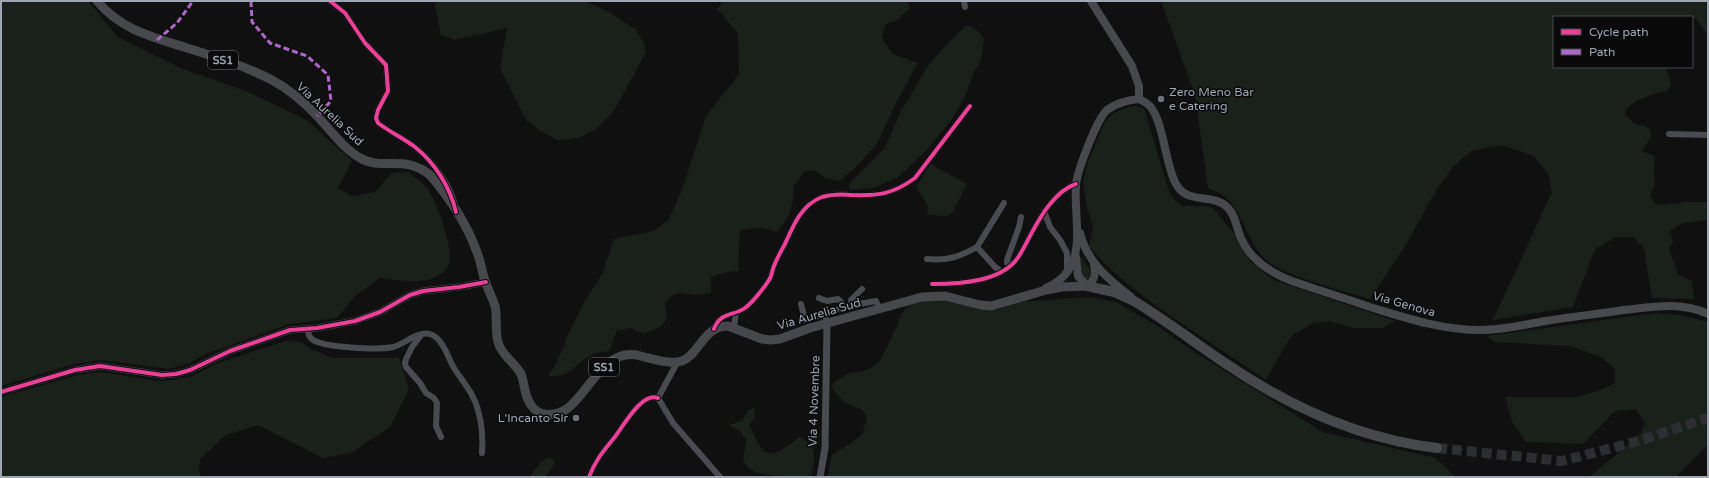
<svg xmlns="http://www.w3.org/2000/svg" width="1709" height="478" font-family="'Varela Round',sans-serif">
  <rect width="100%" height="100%" fill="#101010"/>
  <g fill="#1a201a">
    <path d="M1,1H88L118,37L183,69L248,92L307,120L352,161L338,188L352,196L375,192L392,173L408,172C414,177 422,182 427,188C437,202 455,250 448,266C448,268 444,272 442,273C428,286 397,280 380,278L355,296L337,318L289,324L206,354L190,363L168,369L102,360L74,364L1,386Z"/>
    <path d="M434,1H585L611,13L636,30L644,43L646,52L614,111L596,129L579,138L557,140L539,130L526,120L500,68L507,28L455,40L441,35Z"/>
    <path d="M723,1H908L910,8L897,20L886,24L881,38L893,54L918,63L897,101L877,144L854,169L839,181L825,178L816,171H805L793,187V200L789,215L778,232L762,228L740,230L738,271L727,272L711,277V293C705,293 699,295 694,295C679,293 674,290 665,304L667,319L660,327L643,334L631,328L617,330L609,351C604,352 598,352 594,354C574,362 573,378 549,376L561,353L568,335L586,299L603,272L614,239L654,231L668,220L682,190L706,116L739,74L738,33L717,9Z"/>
    <path d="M1161,1H1708V35L1696,19L1692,17H1554V67H1666C1668,77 1676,83 1666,91C1653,95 1629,99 1625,114C1628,117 1631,121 1635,123C1642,127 1655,125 1649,140C1648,144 1644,146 1643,151L1655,156L1654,170L1655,184L1651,192V197L1656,204L1664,205L1684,202H1708V220L1683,223L1670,231L1673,242L1669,249L1678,274L1692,281L1694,299L1652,298L1644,248L1633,237H1616L1595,249L1573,307L1493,320L1552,192L1548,174L1534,156L1502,145L1471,151L1453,167L1437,189L1408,241L1370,299C1345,291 1279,275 1263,257C1247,240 1242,210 1224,196C1220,192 1213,191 1208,188L1195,95Z"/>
    <path d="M965,26H971L979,32L984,39L981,60L974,72L964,99L952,119L927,150L897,178L873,188L853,190L849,189V184L884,149L900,113L927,67L941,50Z"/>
    <path d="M1136,106L1143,108L1145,111L1168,188L1174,200L1183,206H1205L1213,208L1236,236L1251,262L1274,280L1395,321L1383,328H1354L1329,321L1312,324L1291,336L1266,380C1235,359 1203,338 1172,317C1142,295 1112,275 1089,246L1093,228L1087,207L1083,182L1088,161L1105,122L1112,114L1128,107Z"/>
    <path d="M930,164L967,184L952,213L948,216L928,215L927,204L916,187Z"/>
    <path d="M1082,257L1091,272L1088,281L1084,280L1078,263L1080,258Z"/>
    <path d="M1089,297L1116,302L1156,325L1191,350L1323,432L1436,458L1456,477H827L832,455L851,443L862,434L867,418L863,410L846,403L840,398L832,388L833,383L849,373L860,372L871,368L880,361L897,326L901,314L909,305L921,301L947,300L980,310L1000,309L1017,302Z"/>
    <path d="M1655,313L1682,315L1708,322V445L1676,477H1589L1640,435L1645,423L1636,409L1615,411L1583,444L1526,442L1512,422L1505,397H1576L1601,390L1615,383V369L1601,357L1570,346L1495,342L1487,336Z"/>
    <path d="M289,340L303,343L307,347L333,358H399L409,389L390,427L351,453L323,458L258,425L226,435L200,459L199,471L201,477H1V397L78,375L102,372L156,381L173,380L193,376L215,364Z"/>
    <path d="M754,408L755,415L750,425C763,461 771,460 799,437C802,439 808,441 810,444C817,452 813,468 811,477C794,477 753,478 745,464C741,455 747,448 746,439L739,430L728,425L742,421L748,410Z"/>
    <path d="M550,457L554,461L553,467L545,477H529L541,462Z"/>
  </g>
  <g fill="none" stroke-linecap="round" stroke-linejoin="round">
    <path stroke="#2d2e31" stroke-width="10" stroke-dasharray="10 5" stroke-linecap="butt" d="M1437,448L1562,461L1635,442L1708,418"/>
    <g stroke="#4a4b50" stroke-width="6">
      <path d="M330,1L345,13L365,43L386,65L388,91L378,110L376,118L378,123C390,132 403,138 415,147C430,159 449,182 454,202"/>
      <path d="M964,1L965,7"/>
      <path d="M1669,134L1708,135"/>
      <path d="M1044,211L1050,227L1060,240L1067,253V272"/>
      <path d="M977,247L1004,203"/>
      <path d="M927,259C947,261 959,257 977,247L995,267L1002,272"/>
      <path d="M1012,264L1007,263V260L1019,227L1021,217"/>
      <path d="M932,284C959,284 1003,282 1019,256C1030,238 1036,221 1050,204C1058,195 1064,188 1076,184"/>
      <path d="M862,289L851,300L852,304L853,305L876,301L880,309"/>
      <path d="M819,298L827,301L838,299L843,304L839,309L825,314"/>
      <path d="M801,304L805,320L825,314L827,324"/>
      <path d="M734,327L736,312"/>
      <path d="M308,329C308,333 309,337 312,339C322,348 379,350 393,347C405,344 417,331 430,334C443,338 448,358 454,368C463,382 474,394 478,410C482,424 483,439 482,453"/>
      <path d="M714,329C720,312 734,316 745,308C752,303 764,288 769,280C772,276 772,270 774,266C777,258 781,251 785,244C793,226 801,205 822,197C832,194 842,194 852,195C879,196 893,194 915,178L970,106"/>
      <path d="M421,335L412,347L406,359L405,363L406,367L420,383L426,393L434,398L437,403L436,426L441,437"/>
      <path d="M658,398L673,423L720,477"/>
      <path d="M658,398L678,361"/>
      <path d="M589,477C596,459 603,452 614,438C623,427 641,392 658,398"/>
    </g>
    <g stroke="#4a4b50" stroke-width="7">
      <path d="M1,392L75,370L100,366L162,375L176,374L190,370L230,351L290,330L317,328L355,321L380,312L410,295L423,291L459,287L486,282"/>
      <path d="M820,477L825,448L827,324"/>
    </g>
    <g stroke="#48494d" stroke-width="8">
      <path d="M1091,1L1132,66L1139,86V99"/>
      <path d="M1080,233C1087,262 1108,279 1131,297"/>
      <path d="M1076,257L1078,276L1087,286C1095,281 1096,274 1094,265"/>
      <path d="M1046,288C1091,269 1073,222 1076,185C1077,171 1097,119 1107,110C1116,103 1128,100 1139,99C1143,101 1147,103 1150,106C1164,123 1165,164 1176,184C1187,205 1213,193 1227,207C1236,215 1236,228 1241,238C1250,259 1271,273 1292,281C1318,290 1344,298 1370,307C1406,318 1442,330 1481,330C1502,330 1524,325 1545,321C1571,317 1597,314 1624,310C1652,307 1681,301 1708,314"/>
    </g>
    <path stroke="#46484b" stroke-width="9" d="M97,1C121,30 153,37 187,48C216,57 245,66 272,80C289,89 306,104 319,118C332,132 344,149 360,158C383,171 405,154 430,175C449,197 468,226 478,255C481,263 482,272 485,281C488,289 492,297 495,306C498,319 494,333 499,345C503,356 515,363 521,374C525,384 524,396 531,405C539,418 557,416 568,408C590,391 604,349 637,355C649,358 669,365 682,361C700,354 703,326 728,326L762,339L770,340L780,339L810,328L922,297L945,296L980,305L991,306L1046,290L1062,287L1087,286"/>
    <path stroke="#46484b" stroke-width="10" d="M1087,286L1114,292L1134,301C1165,320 1194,342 1225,363C1288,406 1360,439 1437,448"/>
    <g stroke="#ac68c9" stroke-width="3" stroke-dasharray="6 3" stroke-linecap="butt">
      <path d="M251,1L252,22L270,43L307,56L328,75L331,101L317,116"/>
      <path d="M157,40L177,23L193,1"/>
    </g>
    <defs>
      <g id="cycleway">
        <path d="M330,1L345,13L365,43L386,65L388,91L378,110L376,118L378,123C390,132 403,138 415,147C435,163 450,187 456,212"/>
        <path d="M932,284C959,284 1003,282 1019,256C1030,238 1036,221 1050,204C1058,195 1064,188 1076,184"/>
        <path d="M714,329C720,312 734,316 745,308C752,303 764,288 769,280C772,276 772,270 774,266C777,258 781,251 785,244C793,226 801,205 822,197C832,194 842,194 852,195C879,196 893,194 915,178L970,106"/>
        <path d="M1,392L75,370L100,366L162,375L176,374L190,370L230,351L290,330L317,328L355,321L380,312L410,295L423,291L459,287L486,282"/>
        <path d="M589,477C596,459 603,452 614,438C623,427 641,392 658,398"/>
      </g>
    </defs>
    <use href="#cycleway" stroke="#0a0a0b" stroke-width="6"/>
    <use href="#cycleway" stroke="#ea4096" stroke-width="4"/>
  </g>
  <g fill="#6d727a" stroke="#0a0a0b" stroke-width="1.5">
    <circle cx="1161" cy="99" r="4"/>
    <circle cx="576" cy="418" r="4"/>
  </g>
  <g text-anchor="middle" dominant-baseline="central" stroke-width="3" stroke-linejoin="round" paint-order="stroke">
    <g fill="#0a0a0b" stroke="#727781" stroke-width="1">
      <rect x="208" y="51" width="30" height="18" rx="3"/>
      <rect x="589" y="358" width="30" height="18" rx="3"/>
    </g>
    <g font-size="11" font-weight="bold" fill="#9fa6b3">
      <text x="223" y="60">SS1</text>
      <text x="604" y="367">SS1</text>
    </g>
    <g font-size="12" fill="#9fa6b3" stroke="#0a0a0b" text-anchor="start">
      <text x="1169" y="92">Zero Meno Bar<tspan x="1169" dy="14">e Catering</tspan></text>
      <text x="568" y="418" text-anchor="end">L'Incanto Slr</text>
    </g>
    <g font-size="12" fill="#9fa6b3" stroke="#0a0a0b">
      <text transform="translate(330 114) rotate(43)">Via Aurelia Sud</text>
      <text transform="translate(1404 304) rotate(16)">Via Genova</text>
      <text transform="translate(819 314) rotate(-16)">Via Aurelia Sud</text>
      <text transform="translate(814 401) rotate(-88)">Via 4 Novembre</text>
    </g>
  </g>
  <rect width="1709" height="478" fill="none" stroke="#9fa6b3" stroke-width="4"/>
  <rect x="1553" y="16" width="140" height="52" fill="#0a0a0b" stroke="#46484e"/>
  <rect x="1561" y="29" width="20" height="6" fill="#ea4096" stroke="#46484e"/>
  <text x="1589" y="36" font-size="12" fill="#9fa6b3">Cycle path</text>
  <rect x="1561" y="49" width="20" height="6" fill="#ac68c9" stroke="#46484e"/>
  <text x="1589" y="56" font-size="12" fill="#9fa6b3">Path</text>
</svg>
